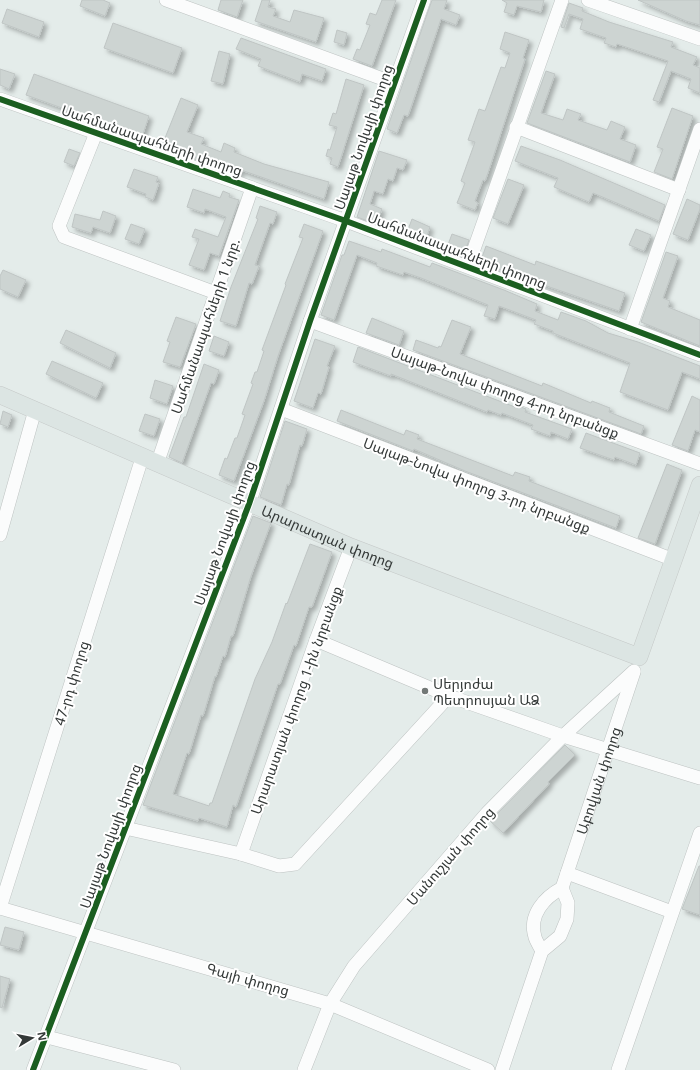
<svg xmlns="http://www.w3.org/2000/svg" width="700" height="1070" font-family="'Noto Sans','Noto Sans Armenian',sans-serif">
  <defs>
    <filter id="shadow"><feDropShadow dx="3.5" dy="3.5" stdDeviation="2" flood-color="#0004"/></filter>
  </defs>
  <rect width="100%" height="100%" fill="#e4ecea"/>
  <g fill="#cdd4d2" stroke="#bfc5c4" filter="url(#shadow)">
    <path d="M82,0H103L110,3L105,16L80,6Z"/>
    <path d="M221,0H243L237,17L218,10Z"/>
    <path d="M262,0H270L268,7L276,9L273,16L290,22L294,10L324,18L316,42L255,21Z"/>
    <path d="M382,0H396L372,66L353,59L357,49L360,50L370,25L366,24L370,13L376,15Z"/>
    <path d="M432,0H447L444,9L460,15L456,25L441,19L408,116L404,115L397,133L387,129Z"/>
    <path d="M502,0H544L541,12L517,6L514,15L504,12L507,3Z"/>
    <path d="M638,0H700V25L686,21Z"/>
    <path d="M569,3L583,8L582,11L609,22L673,42L671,47L697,57L693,65L700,68V93L688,88L691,79L671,71L659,102L653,100L668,61L617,44L616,47L604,43L606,38L580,29L583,19L569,14L564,28L561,27Z"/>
    <path d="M7,9L44,22L39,37L2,23Z"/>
    <path d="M113,23L182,48L173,73L104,48Z"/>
    <path d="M337,30L347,33L344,45L334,42Z"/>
    <path d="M505,32L529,40L523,58L525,59L488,173L485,181L483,180L475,201L478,203L475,210L457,203L465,183L461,181L475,142L468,140L479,109L485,111L501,67L505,68L510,53L500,49Z"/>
    <path d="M241,38L326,69L322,81L302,74L300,82L258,66L261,59L236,49Z"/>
    <path d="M219,51L230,54L223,84L211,81Z"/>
    <path d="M0,69L15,74L9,89L0,85Z"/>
    <path d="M546,71L555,74L541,113L563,120L567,109L581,114L578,120L607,130L611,121L625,127L620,139L636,145L630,162L527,123Z"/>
    <path d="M34,74L149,116L142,137L26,95Z"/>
    <path d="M346,79L364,85L338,167L330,164L332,158L326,156L328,149L330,150L337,127L329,125L333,113L336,114Z"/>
    <path d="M181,98L198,105L187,132L204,138L201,144L221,152L224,143L235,148L234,152L264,164L329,182L324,199L241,170L239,175L229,171L231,166L211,158L209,164L163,143Z"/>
    <path d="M672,108L693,116L672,179L654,172L663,149L657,147Z"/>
    <path d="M521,146L560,160L665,205L659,221L593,193L589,202L554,187L558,178L515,161Z"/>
    <path d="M69,149L80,153L74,166L64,162Z"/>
    <path d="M379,151L407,160L403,170L397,168L393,181L388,179L383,194L374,191L370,204L382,209L376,224L357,217Z"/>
    <path d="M134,169L158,177L156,182L159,183L153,200L145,197L146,194L127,187Z"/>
    <path d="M508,179L524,185L508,224L493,218Z"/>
    <path d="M193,189L220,198L223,191L230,194L229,197L239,200L219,256L210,253L204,270L189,265L199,239L192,237L195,229L218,237L226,217L205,209L204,213L187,207Z"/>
    <path d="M687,199L700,205V209L688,240L673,234Z"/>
    <path d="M260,206L277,212L273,224L270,223L255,265L259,266L252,284L249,283L236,326L220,321L231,287L258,219L256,218Z"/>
    <path d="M103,211L116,216L110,233L93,227L91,233L72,227L75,214L100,220Z"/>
    <path d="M412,219L430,227L425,242L406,235Z"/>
    <path d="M131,224L145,229L139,244L125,239Z"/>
    <path d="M304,224L323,231L278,356L264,401L234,481L219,475L225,458L227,459L235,438H237L245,415L242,414L253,384L251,383L255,372H257L264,351L262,350L286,285L285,284L303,238L299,237Z"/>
    <path d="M636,229L651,235L644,251L629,245Z"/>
    <path d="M452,234L469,240L463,257L446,250Z"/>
    <path d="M349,241L381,252L382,249L430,267L432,263L504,290L537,304L535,311L558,320L561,312L586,321L608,333L638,342L700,366V379L682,372L668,410L620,392L630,363L553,333V331L534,324L536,320L499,306L495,319L484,316L488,305L421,278L404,272L403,275L376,266L377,263L357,255L334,320L321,315L342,255H344Z"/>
    <path d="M486,246L535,265L536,261L625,293L619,311L480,263Z"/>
    <path d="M666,252L678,256L663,298L670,301L668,307L700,320V346L641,322Z"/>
    <path d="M3,270L26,280L18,297L0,289V276Z"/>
    <path d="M176,317L196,324L180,367L163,362L170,342L167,341Z"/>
    <path d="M372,318L404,331L399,345L366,333Z"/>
    <path d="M452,320L471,327L460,354L542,386L543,383L591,403L592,401L610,408L609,412L644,426L641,434L413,350L416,340L438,348L439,346L441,347Z"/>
    <path d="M66,330L116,353L110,368L60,343Z"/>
    <path d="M214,336L229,342L224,356L209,351Z"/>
    <path d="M315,339L335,346L327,366L329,367L321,394L318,393L313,408L294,401Z"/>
    <path d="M358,347L515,407L516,405L526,409L525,412L572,429L568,439L551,432L550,436L531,429L533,425L502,413L501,415L488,410L487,412L391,374V376L353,362Z"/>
    <path d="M52,361L103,383L96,398L46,374Z"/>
    <path d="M204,364L219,370L214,384L211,383L182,463L169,457L184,417H186Z"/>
    <path d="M155,380L173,386L167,404L150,398Z"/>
    <path d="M692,396L700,400V432L695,430L688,451L672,445Z"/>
    <path d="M341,410L404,435L406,430L419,435L417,439L513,476L515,472L530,477L529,481L620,516L616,528L465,471L414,449L413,451L337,421Z"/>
    <path d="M3,411L12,415L8,427L0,424Z"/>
    <path d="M145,414L160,419L154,436L139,431Z"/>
    <path d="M285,421L307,429L302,446L300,445L289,485L287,484L281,505L260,497Z"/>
    <path d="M586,433L640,453L636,465L615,457L614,460L580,448Z"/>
    <path d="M667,464L682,470L655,544L638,538Z"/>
    <path d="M253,516L271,523L251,576L233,636H231L225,657L223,656L216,677L215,676L203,716L201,715L189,754L187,753L173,794L209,806L210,803H212L255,679L272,642L286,603L287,604L310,544L332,552L312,607H309L296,646L294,645L280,684H278L236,807L233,805L227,827L199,818L198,821L143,805Z"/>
    <path d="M565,745L575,755L548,782L549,784L503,833L490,821Z"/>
    <path d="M699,866H700V915L682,909Z"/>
    <path d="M5,927L24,932L19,950L0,945Z"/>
    <path d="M0,976L10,979L2,1008L0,1007Z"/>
  </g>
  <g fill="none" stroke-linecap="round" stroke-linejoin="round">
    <defs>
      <g id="minor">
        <path d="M166,0L394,83"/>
        <path d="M588,0L700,39"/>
        <path d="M0,99L346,221L700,355"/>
        <path d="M516,127L679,190"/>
        <path d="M96,133L59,226L64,237L216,293"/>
        <path d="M468,266L562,0"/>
        <path d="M310,321L700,464"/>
        <path d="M630,329L700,129"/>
        <path d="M281,409L674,560"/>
        <path d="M157,464L252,188"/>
        <path d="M0,535L35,410"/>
        <path d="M316,640L449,696L563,736L700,778"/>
        <path d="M125,828L241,854L279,866L295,864L449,696"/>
        <path d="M241,854L316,640L351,547"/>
        <path d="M567,873L672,912"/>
        <path d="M0,908L330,1004L488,1070"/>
        <path d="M0,908L142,458"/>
        <path d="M542,951C540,947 536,941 535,937C528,915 545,897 562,888"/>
        <path d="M47,1037L174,1070"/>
        <path d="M33,1070L249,504L310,321L424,0"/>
        <path d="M304,1070L330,1004L354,966L487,813L563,736L634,671"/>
        <path id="s1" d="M502,1070L542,951L560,936L567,919L568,903L562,888L634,672"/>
        <path d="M618,1070L700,833"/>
      </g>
      <g id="major">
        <path id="s2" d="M0,395L351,547L639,657L700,485"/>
      </g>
    </defs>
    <use href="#minor" stroke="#bec3c2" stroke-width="14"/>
    <use href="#major" stroke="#c5c9c8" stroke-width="18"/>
    <use href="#minor" stroke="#fbfcfc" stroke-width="13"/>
    <use href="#major" stroke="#dce5e3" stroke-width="17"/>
    <defs>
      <g id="cycleway">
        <path d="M0,99L346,221L700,355"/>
        <path d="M33,1070L249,504L310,321L424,0"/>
      </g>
    </defs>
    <use href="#cycleway" stroke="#fff" stroke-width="8"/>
    <use href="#cycleway" stroke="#1b5e20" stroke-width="6"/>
  </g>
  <circle fill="#727876" stroke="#fff" stroke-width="1.5" cx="425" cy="691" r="4"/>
  <g text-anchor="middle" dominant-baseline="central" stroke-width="4" stroke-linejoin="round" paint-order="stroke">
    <g font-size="14" fill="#343938" stroke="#fff">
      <text transform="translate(363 137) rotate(-71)">Սայաթ Նովայի փողոց</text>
      <text transform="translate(152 140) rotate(19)">Սահմանապահների փողոց</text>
      <text transform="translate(457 250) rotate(21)">Սահմանապահների փողոց</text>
      <text transform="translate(205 326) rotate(-71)">Սահմանապահների 1 նրբ.</text>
      <text transform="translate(505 392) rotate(20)">Սայաթ-Նովա փողոց 4-րդ նրբանցք</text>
      <text transform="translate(477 485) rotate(21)">Սայաթ-Նովա փողոց 3-րդ նրբանցք</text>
      <text transform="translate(224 533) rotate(-70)">Սայաթ Նովայի փողոց</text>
      <text stroke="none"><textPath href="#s2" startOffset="357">Արարատյան փողոց</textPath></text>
      <text transform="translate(71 683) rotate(-73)">47-րդ փողոց</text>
      <text transform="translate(296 700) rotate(-70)">Արարատյան փողոց 1-ին նրբանցք</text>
      <text stroke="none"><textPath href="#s1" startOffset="313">Աբովյան փողոց</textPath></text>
      <text transform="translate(110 836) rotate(-70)">Սայաթ Նովայի փողոց</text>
      <text transform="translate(450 856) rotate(-49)">Մանուշյան փողոց</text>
      <text transform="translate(248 979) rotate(16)">Գայի փողոց</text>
    </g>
    <g font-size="14" fill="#343938" stroke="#fff" text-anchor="start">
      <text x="433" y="683">Սերյոժա<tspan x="433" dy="16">Պետրոսյան ԱՁ</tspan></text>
    </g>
  </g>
  <g transform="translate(32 1038) rotate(80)" stroke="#ffffff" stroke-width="3" paint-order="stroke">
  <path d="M0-3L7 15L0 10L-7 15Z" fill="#343938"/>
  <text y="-6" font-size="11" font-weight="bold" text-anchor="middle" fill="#343938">N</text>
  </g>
</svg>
